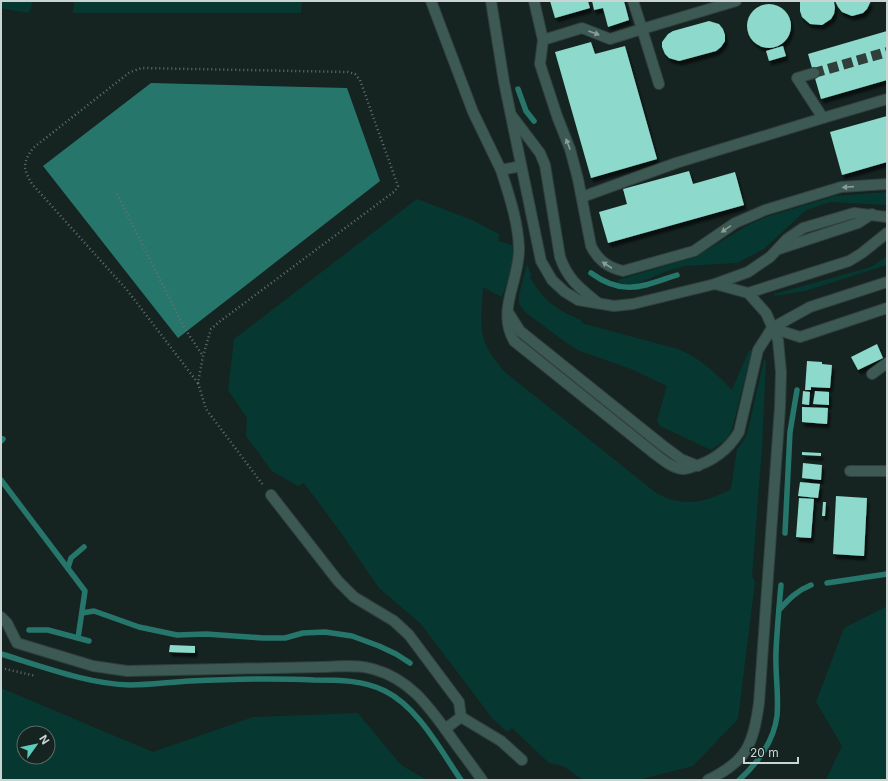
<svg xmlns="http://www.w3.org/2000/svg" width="888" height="781" font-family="Inter,sans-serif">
  <defs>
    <filter id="shadow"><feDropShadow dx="2.5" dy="4.5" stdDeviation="1" flood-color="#0009"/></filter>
  </defs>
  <rect width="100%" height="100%" fill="#152421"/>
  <g fill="#073731" fill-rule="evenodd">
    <path d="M1,1H33L29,13L4,9L1,7Z"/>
    <path d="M74,1H302L301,13H73Z"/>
    <path d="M887,192V205L831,202L806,210L764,249L737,263L685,266L667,271L636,284H618V280L695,257L750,224L766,217L835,196Z"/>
    <path d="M417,199L472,220L499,234L498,241L514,246L513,266L502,297L483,287C481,328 476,340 506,373L655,492C680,508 706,503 731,489L737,449L744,440L748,430L764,360H766L762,448L752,576L755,582L738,719L693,766L638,780H583L563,766L549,763L512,728L507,732L492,718L421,624L379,588L339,530L304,483L298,486L272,471L246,436L247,418L228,390L234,339Z"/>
    <path d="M887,256V265L805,291L774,296V294L871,267Z"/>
    <path d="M527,264L531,275L530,277C543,301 557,310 581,320V323L678,349C700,358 716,373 732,390L749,350L752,351L732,429L727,439L711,450L660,426L657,420L667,386L631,369L580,351L568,344L525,312L519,304V295Z"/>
    <path d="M887,606V780H826L842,746L816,702L844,628Z"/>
    <path d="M1,688L153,752L253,717L358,713L401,765L427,780H1ZM24,733H48V757H24Z"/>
  </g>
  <path fill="#27766b" d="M151,83L347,88L380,181L178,338L43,166Z"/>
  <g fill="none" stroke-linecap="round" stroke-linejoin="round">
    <g stroke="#27766b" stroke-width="5.5">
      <path d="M518,89L526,111L534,121"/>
      <path d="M591,273C624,297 643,286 677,275"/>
      <path d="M1,441L3,439"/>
      <path d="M1,480L85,591L78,638"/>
      <path d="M785,533L790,432L797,390"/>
      <path d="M68,568L71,558L84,547"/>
      <path d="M827,583L887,574"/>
      <path d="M779,610C789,599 796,591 811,585"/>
      <path d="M82,613L94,611L139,627L177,635L206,634L263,638H285L303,633L325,632L352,636L379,646L396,654L410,663"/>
      <path d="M29,630H48L89,641"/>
      <path d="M1,654C41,666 88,684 130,685C150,685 170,682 190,681C231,679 273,678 314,680C338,680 364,680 385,691C418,707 441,751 461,780"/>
      <path d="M739,780C757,764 774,741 777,716C779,695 775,673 776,652C777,629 779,607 781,585"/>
    </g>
  </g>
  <g fill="#8dd9cb" filter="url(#shadow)">
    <path d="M550,1H588L590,8L555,18Z"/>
    <path d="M592,1H624L629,20L608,27L603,8L594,10Z"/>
    <path d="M800,1H834L835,8L834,14L831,19L822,25L810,24L802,17L800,11Z"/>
    <path d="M835,1H871L867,9L863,13L852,16L842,12L838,7Z"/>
    <circle cx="769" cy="26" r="22"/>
    <path d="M709,21L719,24L723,29L725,35V41L721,47L716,51L679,61L669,58L665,54L662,47V42L668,34L673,31Z"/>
    <path d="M887,31V80L821,99L808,54Z"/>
    <path d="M591,42L595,54L625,46L657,159L591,178L555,52Z"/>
    <path d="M783,46L786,56L769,61L766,51Z"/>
    <path d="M887,116V162L842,175L830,132Z"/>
    <path d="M689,171L693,184L735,172L744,205L608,243L599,212L627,204L623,189Z"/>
    <path d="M877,344L883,358L858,370L851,357Z"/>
    <path d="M807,361L822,362V364L832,365L830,388L811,387V390H805Z"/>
    <path d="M803,391L810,392L809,405L802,404Z"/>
    <path d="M815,391L829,392V405L813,404Z"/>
    <path d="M802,407L828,408L827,424L802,422Z"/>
    <path d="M802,452L821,453V456L802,455Z"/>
    <path d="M803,463L822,465L821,480L802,478Z"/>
    <path d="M800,482L820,484L818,498L798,496Z"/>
    <path d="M836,496L867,498L864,556L833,554Z"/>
    <path d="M799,498L814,499L811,538L796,537Z"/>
    <path d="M823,502H826L825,516H822Z"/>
    <path d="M170,645L195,646V653L169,652Z"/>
  </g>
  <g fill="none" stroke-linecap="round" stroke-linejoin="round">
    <path stroke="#303e3c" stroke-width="10" stroke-dasharray="10 5" stroke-linecap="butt" d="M814,73L887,52"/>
    <defs>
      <g id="minor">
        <path d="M431,1L473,112L501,170L521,166"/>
        <path d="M491,1L504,82L541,261L552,280L565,292L578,300L614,306L633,304L715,284L748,293L849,261L862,253L887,233"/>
        <path d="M534,1L543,40L540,64L557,116L570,149L578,179L591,246C598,260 607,267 623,271L694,251L735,223L765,210L841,187L887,184"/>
        <path d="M633,1L642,29L736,1"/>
        <path d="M543,40L582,28L610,39L642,29L659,84"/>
        <path d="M814,73L797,78L823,118L887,99"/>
        <path d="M512,116L540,153L545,165L560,257C568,280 580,288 598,303"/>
        <path d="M501,170C509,195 518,221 519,248C520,280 496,310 514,341L655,454C663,460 672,468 683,469C685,469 689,468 692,467C712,462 728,450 739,432L758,350L772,328L810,307L887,282"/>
        <path d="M582,197L676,163L823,118"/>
        <path d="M779,249L858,223L872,214"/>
        <path d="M715,284L748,272L770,257L787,239L803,228L854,213L887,217"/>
        <path d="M508,312L520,331L662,445L681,459L698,466"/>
        <path d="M772,328L800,337L887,308"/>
        <path d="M872,374L887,363"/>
        <path d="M850,471H887"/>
        <path d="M271,495L338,581L354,597L394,621L409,635L459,702L461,717L445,729"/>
        <path d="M1,617L7,623L17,643L93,666L127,671L321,667C336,667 358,664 373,669C409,679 427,704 448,733C459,749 471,764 482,780"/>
        <path d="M461,717L501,741L522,760"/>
        <path d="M708,780C747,761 753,745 759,703L780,407L781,372L778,340L766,313L748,293"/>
      </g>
    </defs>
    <use href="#minor" stroke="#32403d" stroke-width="12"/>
    <g stroke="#64706e" stroke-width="2.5" stroke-dasharray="1 3" stroke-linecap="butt">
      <path d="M117,194L185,329L203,356"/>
      <path d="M198,383L127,290L32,184C23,168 22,164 33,148L130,72L142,68L348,72L355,74L360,80L398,186L395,191L219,322L211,329L203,356L198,383L206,409L263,485"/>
      <path d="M1,668L36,676"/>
    </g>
    <use href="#minor" stroke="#3c5953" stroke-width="10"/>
  </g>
  <defs><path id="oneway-solid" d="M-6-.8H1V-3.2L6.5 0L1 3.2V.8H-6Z"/></defs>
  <g fill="#8a9d99">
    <use href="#oneway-solid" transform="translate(594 33) rotate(20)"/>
    <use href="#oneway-solid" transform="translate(568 144) rotate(-111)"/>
    <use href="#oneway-solid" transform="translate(848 187) rotate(176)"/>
    <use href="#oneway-solid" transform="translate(726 229) rotate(146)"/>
    <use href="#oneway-solid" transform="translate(607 265) rotate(-147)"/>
  </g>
  <rect width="888" height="781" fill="none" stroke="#cad4d2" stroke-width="4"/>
  <g transform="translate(36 745) rotate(57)"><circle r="19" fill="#152421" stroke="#5d6a68"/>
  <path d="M0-3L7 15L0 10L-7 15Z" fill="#5bcebb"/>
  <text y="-6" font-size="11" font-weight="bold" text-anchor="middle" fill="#cad4d2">N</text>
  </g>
  <path d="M744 757v6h54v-6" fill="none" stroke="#cad4d2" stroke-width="2"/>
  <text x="750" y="757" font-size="12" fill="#cad4d2" stroke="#152421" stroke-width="3" paint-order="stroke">20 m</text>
</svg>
